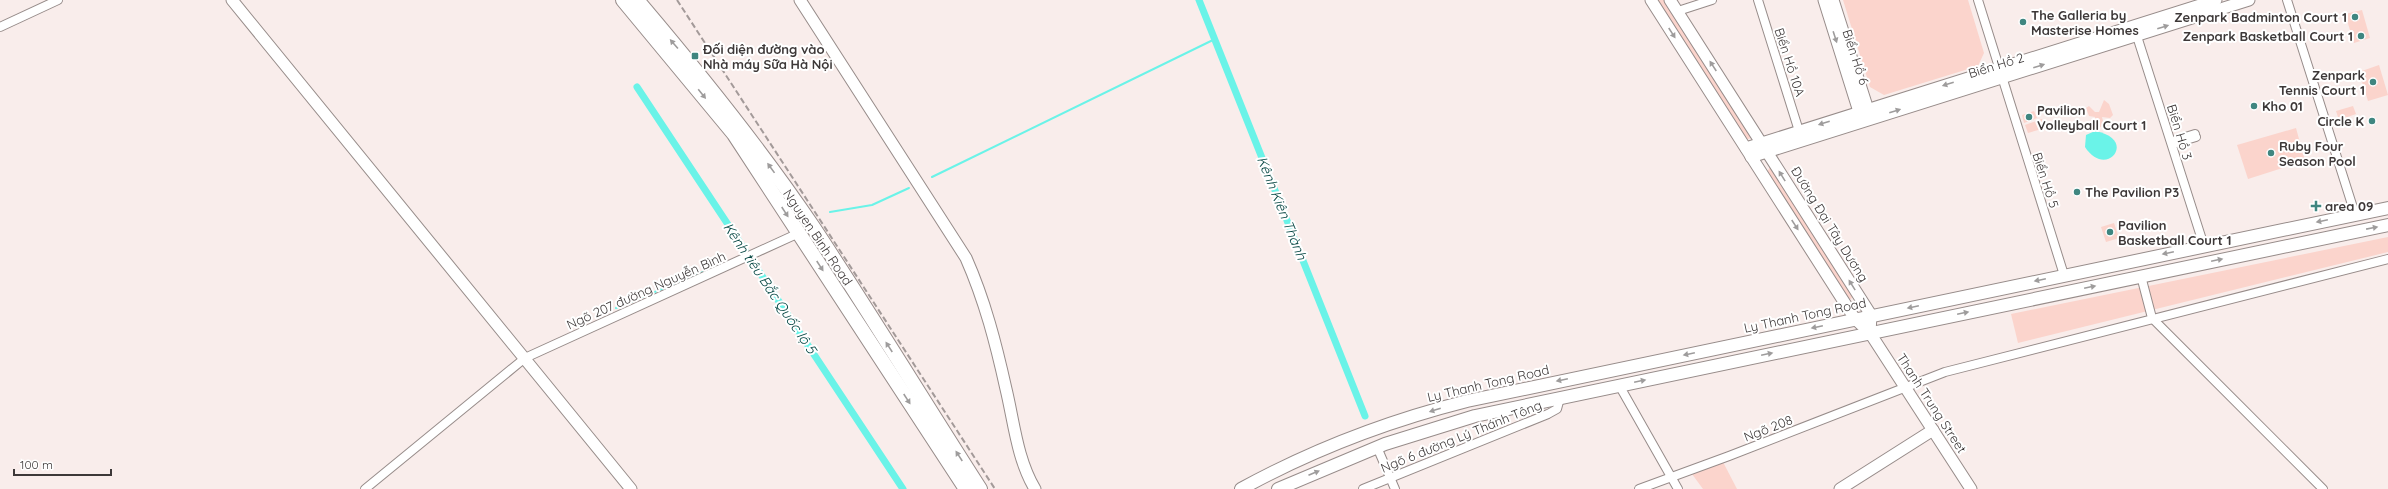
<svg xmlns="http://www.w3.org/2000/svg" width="2388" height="489" font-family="Quicksand,sans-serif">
  <rect width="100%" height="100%" fill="#f9edeb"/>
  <g fill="#fbd4cc">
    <path d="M1657,0H1665L1751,137L1749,139H1746Z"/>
    <path d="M1843,0H1968L1984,53L1978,66L1884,95L1870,87Z"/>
    <path d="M2362,10L2370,38L2354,43L2345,14Z"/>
    <path d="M2379,65L2388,95L2368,101L2359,72Z"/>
    <path d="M2104,100L2109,104L2113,115L2110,118L2102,117L2104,125L2099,128L2094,125L2095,117L2089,116L2086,108L2089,106L2095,112H2099Z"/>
    <path d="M2353,106L2356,114L2339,120L2336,111Z"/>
    <path d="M2034,111L2037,118L2024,123L2022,115Z"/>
    <path d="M2042,119L2045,128L2028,133L2025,125Z"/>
    <path d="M2296,128L2305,161L2248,179L2237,145Z"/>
    <path d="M1770,167L1853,295L1851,299H1849L1767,172Z"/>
    <path d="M2114,223L2119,238L2106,242L2101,227Z"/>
    <path d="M2388,237V252L2018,343L2011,314Z"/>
    <path d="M1723,462L1737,489H1703L1692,474Z"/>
  </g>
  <path fill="#6af3e8" d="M2095,131C2139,139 2106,180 2085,147L2086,135Z"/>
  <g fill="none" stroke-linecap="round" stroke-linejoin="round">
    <g stroke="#6af3e8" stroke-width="2">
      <path d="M932,177L1215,39"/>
      <path d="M830,212L872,205L909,188"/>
      <path d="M616,308L720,265"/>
    </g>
    <g stroke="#6af3e8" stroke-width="7">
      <path d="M1199,0L1365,416"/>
      <path d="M637,87L903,489"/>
    </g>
    <defs>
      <g id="street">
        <path d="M1758,0L1799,131"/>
        <path d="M1978,0L2064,275"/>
        <path d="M2287,0L2355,214"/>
        <path d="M1678,11L1712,0"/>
        <path d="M0,27L58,0"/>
        <path d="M2135,30L2204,246"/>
        <path d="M2195,134L2176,140V143L2196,137"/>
        <path d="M2141,276L2152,318L2323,489"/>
        <path d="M1619,385L1678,489"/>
        <path d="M1377,447L1395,489"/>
        <path d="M365,489L525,358L799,233"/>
        <path d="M1363,489L1548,414L1557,409L1560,398"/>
        <path d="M1639,489L1729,456L1945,372L2388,259"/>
      </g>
      <g id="secondary">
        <path d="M232,0L631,489"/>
        <path d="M800,0L966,258C985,301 996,344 1006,389C1014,422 1017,459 1035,489"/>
        <path d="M1651,0L1855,319L1870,333L1971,489"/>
        <path d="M1670,0L1871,315L1870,333"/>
        <path d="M1824,0L1861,118"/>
        <path d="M1833,0L1870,116"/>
        <path d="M1746,148L2216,0"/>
        <path d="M1751,157L2249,0"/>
        <path d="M1840,489L1933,430"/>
      </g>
      <g id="primary">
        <path d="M1241,489C1312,450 1388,421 1467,401L2388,208"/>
        <path d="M1278,489L1385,444L1475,416L2388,225"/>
      </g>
      <g id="highway">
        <path d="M623,0L734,134L966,489"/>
        <path d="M637,0C699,73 759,147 813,227C870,313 924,402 980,489"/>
      </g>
    </defs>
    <use href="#street" stroke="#978c8a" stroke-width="10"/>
    <use href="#secondary" stroke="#978c8a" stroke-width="13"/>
    <use href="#primary" stroke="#978c8a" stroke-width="14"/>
    <use href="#highway" stroke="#978c8a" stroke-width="16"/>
    <use href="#street" stroke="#fff" stroke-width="8"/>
    <use href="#secondary" stroke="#fff" stroke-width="11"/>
    <use href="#primary" stroke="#fff" stroke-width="12"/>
    <use href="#highway" stroke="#fff" stroke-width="14"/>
    <path stroke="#a39a99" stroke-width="2" stroke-dasharray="6 3" stroke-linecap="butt" d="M677,0L995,489"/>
  </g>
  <defs><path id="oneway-solid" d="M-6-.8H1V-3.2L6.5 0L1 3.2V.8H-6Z"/></defs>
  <g fill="#9e9c9c">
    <use href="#oneway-solid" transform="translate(2163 27) rotate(-17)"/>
    <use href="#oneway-solid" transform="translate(1672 33) rotate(57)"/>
    <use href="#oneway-solid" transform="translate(1835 37) rotate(72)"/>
    <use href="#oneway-solid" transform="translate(674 44) rotate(-131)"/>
    <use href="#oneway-solid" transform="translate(1713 66) rotate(-123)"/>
    <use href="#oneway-solid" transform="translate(2039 66) rotate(-17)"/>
    <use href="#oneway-solid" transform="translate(1948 84) rotate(163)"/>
    <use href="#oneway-solid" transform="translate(702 94) rotate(51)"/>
    <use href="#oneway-solid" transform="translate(1895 111) rotate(-17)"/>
    <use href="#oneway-solid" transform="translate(1824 123) rotate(163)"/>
    <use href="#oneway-solid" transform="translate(771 168) rotate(-126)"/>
    <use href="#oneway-solid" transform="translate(1782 176) rotate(-122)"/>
    <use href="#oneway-solid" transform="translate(785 212) rotate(57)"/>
    <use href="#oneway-solid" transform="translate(2322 221) rotate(168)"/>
    <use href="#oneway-solid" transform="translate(1795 225) rotate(57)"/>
    <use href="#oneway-solid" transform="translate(2372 228) rotate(-11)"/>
    <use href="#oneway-solid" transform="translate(2168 253) rotate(168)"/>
    <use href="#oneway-solid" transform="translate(2217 260) rotate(-12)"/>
    <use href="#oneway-solid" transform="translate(820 266) rotate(57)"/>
    <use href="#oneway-solid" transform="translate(2040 280) rotate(168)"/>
    <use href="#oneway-solid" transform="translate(1852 285) rotate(-122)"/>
    <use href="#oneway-solid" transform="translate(2090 287) rotate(-12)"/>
    <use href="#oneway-solid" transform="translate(1913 307) rotate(168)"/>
    <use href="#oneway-solid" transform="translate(1963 313) rotate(-12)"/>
    <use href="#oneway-solid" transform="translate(1817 327) rotate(168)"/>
    <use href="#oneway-solid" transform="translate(889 347) rotate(-123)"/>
    <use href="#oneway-solid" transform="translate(1689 354) rotate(168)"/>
    <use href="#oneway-solid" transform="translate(1767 354) rotate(-12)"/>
    <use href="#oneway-solid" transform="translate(1562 380) rotate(168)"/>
    <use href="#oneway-solid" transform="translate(1640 381) rotate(-12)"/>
    <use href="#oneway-solid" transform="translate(907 399) rotate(57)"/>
    <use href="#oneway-solid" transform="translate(1435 410) rotate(163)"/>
    <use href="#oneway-solid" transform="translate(959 456) rotate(-123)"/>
    <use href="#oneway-solid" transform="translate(1314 473) rotate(-23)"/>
  </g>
  <g fill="#3f8680" stroke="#fff" stroke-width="1.5">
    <circle cx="2355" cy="17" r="4"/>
    <circle cx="2023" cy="22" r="4"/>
    <circle cx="2361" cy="36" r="4"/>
    <rect x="691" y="52" width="8" height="8" rx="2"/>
    <circle cx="2373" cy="82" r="4"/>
    <circle cx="2254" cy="106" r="4"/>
    <circle cx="2029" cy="117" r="4"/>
    <circle cx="2372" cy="121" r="4"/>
    <circle cx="2271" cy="153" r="4"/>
    <circle cx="2077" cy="192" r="4"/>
    <path d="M2314 200h4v4h4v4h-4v4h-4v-4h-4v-4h4z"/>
    <circle cx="2110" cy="232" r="4"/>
  </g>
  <g text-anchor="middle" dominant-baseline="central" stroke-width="4" stroke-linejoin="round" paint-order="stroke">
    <g font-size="13" font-weight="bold" fill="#3d3838" stroke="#fff" text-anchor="start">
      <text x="2031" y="15">The Galleria by<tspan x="2031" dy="15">Masterise Homes</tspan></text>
      <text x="2347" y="17" text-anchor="end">Zenpark Badminton Court 1</text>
      <text x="2353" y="36" text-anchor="end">Zenpark Basketball Court 1</text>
      <text x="703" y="49">Đối diện đường vào<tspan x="703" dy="15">Nhà máy Sữa Hà Nội</tspan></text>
      <text x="2365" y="75" text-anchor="end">Zenpark<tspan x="2365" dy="15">Tennis Court 1</tspan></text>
      <text x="2262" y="106">Kho 01</text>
      <text x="2037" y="110">Pavilion<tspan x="2037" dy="15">Volleyball Court 1</tspan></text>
      <text x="2364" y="121" text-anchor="end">Circle K</text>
      <text x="2279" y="146">Ruby Four<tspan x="2279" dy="15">Season Pool</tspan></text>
      <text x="2085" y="192">The Pavilion P3</text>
      <text x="2325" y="206">area 09</text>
      <text x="2118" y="225">Pavilion<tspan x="2118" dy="15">Basketball Court 1</tspan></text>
    </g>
    <g font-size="13" fill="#3d3838" stroke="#fff">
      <text transform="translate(1856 57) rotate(72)">Biển Hồ 6</text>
      <text transform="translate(1790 62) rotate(72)">Biển Hồ 10A</text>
      <text transform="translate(1996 65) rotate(-17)">Biển Hồ 2</text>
      <text transform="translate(2180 132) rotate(73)">Biển Hồ 3</text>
      <text transform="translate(2046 180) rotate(72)">Biển Hồ 5</text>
      <text transform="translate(1830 224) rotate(58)">Đường Đại Tây Dương</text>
      <text transform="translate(818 237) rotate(56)">Nguyen Binh Road</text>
      <text transform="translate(646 290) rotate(-24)">Ngõ 207 đường Nguyễn Bình</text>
      <text transform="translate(1805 315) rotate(-12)">Ly Thanh Tong Road</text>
      <text transform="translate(1488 383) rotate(-13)">Ly Thanh Tong Road</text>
      <text transform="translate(1932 403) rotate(57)">Thanh Trung Street</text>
      <text transform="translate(1768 428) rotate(-21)">Ngõ 208</text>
      <text transform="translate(1461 436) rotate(-22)">Ngõ 6 đường Lý Thánh Tông</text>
    </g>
    <g font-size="14" font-style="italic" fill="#064743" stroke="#fff">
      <text transform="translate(1282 208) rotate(68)">Kênh Kiên Thành</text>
      <text transform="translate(770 288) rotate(56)">Kênh tiêu Bắc Quốc lộ 5</text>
    </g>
  </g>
  <path d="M14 469v6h97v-6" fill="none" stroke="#3d3838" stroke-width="2"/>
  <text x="20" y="469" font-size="12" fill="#3d3838" stroke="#ffffff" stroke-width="3" paint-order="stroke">100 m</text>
</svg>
